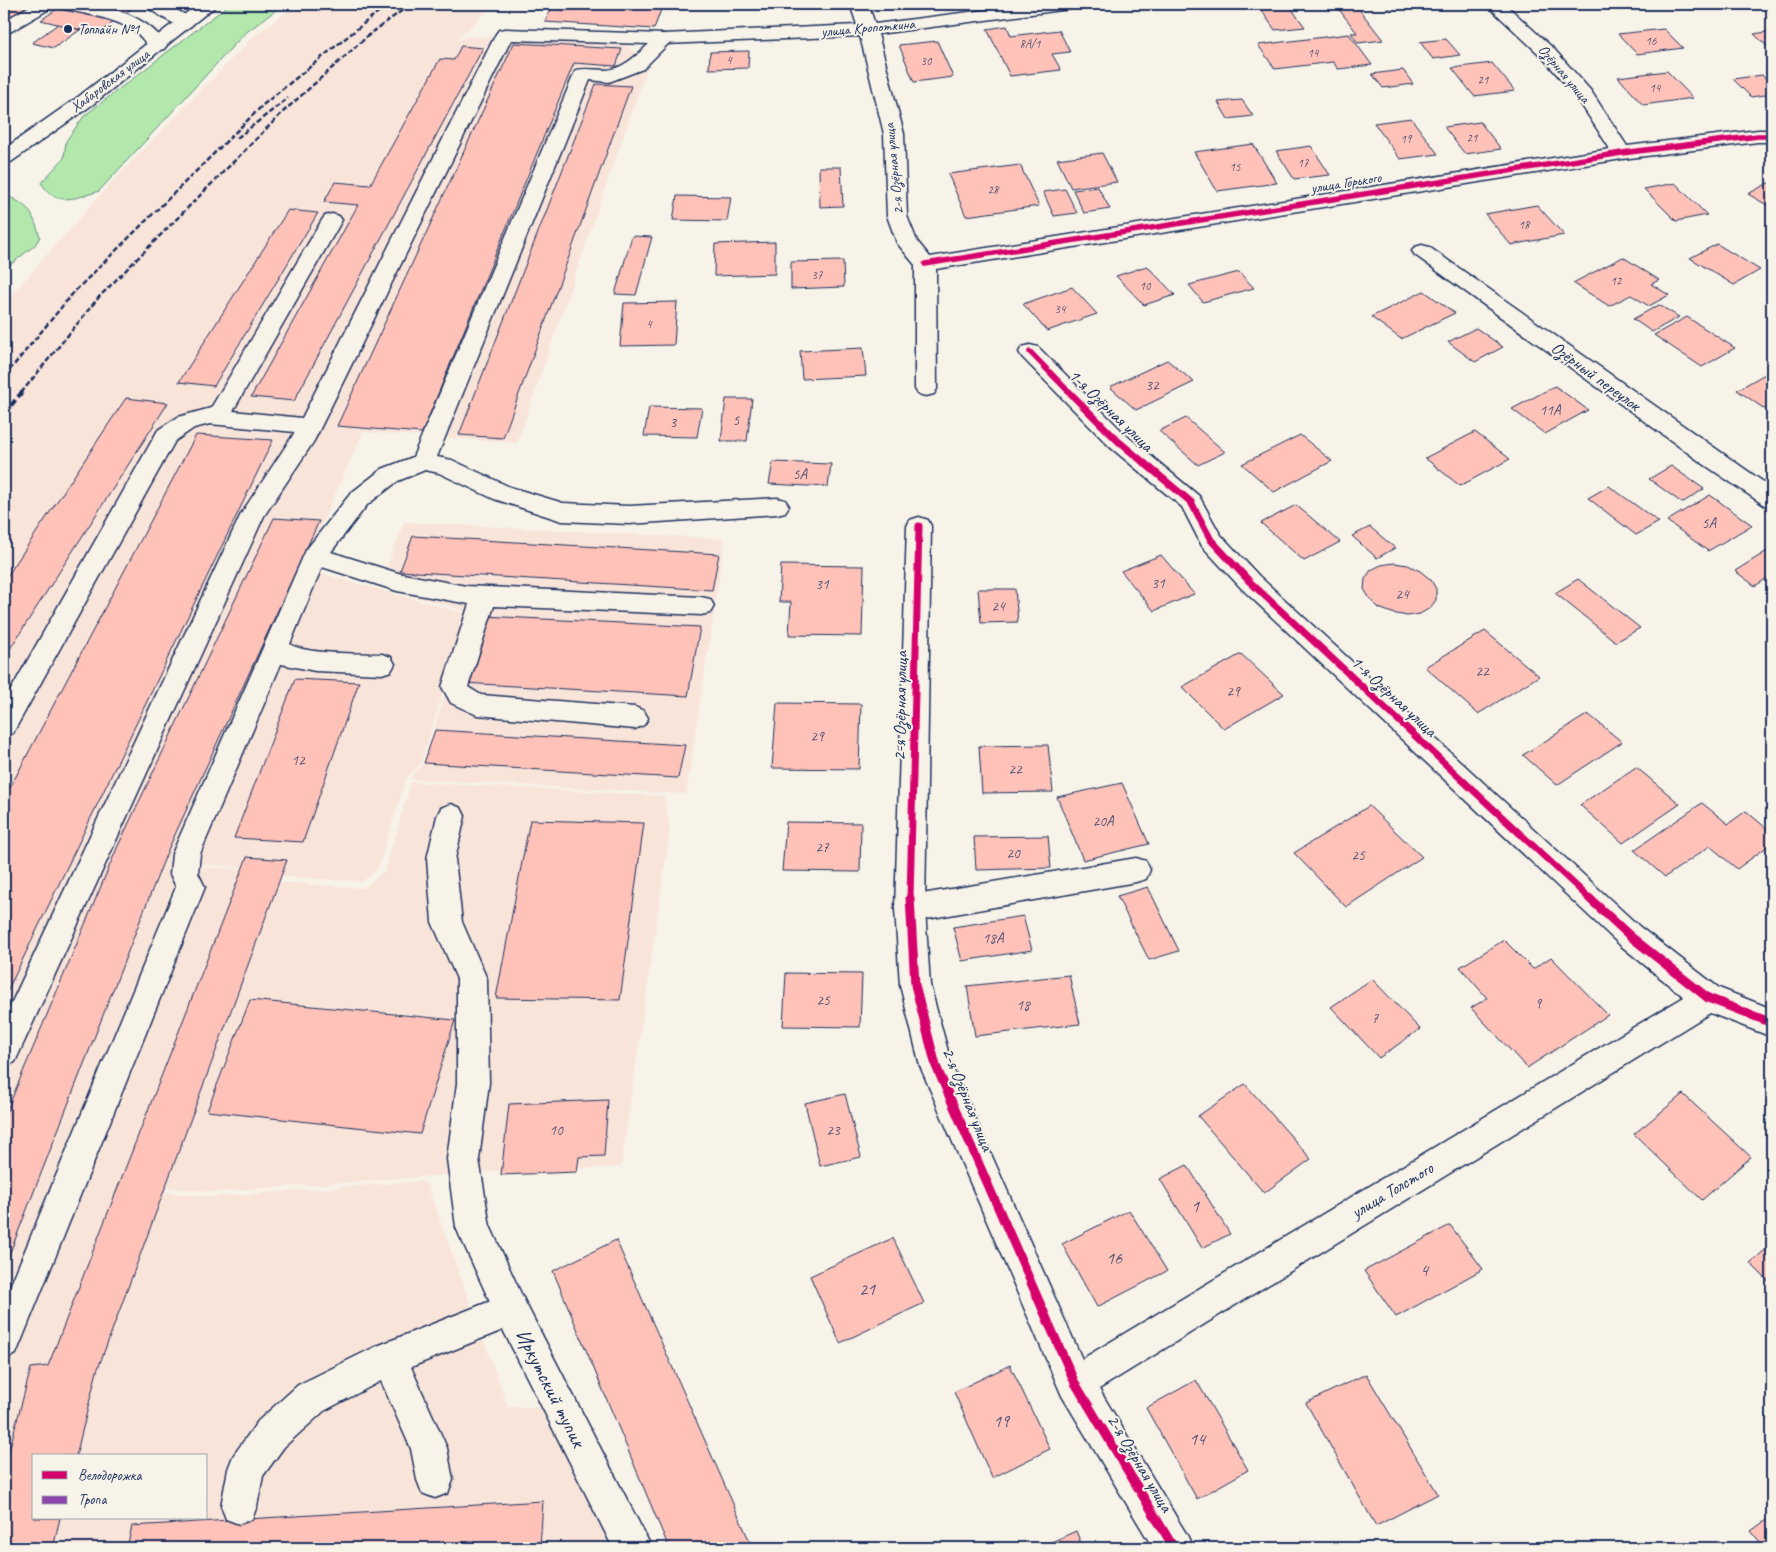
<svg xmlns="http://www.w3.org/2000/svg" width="1776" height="1552" font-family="Caveat,sans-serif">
  <rect width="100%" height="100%" fill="#f7f3e8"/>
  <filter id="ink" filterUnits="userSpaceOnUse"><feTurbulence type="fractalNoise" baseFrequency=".02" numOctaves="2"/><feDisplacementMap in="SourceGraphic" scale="10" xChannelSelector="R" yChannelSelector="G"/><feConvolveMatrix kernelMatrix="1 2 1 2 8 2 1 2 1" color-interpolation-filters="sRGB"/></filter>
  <g filter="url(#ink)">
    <g fill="#f9e4da" fill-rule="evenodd">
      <path d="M296,4H495L453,42L469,36L628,45L647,68L517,443L363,432L303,566L194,851L196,867L242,869V867L199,864L198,851L316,572L467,614L421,763L406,778L378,869L362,882L281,876L279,882L364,888L385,871L411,782L664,796L670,829L621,1167L501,1171L214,1192L165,1187L164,1192L213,1197L422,1181L427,1185L508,1407H542L611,1548H4V303L110,184L252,38ZM34,1456H206V1518H34Z"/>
      <path d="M404,522L725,539L686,794L409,779L424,763L470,612L379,587Z"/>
    </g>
    <g fill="#b2e8ab" stroke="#668c84">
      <path d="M230,4H284L244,34L99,191C87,195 63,204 52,195C48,192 44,187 41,183L64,158L66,141L84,116Z"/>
      <path d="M4,194C30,207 31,209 40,237L35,245L4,270Z"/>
    </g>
    <g fill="#fec2b9" stroke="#1b2f5e">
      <path d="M4,4H25V6L18,16L4,24Z"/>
      <path d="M64,4H138L98,34L41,20Z"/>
      <path d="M566,4H663L654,29L545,22L551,9L564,10Z"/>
      <path d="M1257,4H1288L1305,27L1275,30Z"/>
      <path d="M1335,4H1355L1383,40L1358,43L1351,33H1357Z"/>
      <path d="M1384,4H1422L1387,8Z"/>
      <path d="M58,24L80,30L54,48L32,43Z"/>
      <path d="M1007,26L1011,36L1059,30L1070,52L1052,54L1061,70L1010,76L987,29Z"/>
      <path d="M1664,29L1683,48L1637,54L1618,34Z"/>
      <path d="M1772,31V51L1754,34Z"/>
      <path d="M1349,34L1372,65L1338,69L1333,62L1275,69L1258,45Z"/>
      <path d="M1446,39L1460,55L1433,59L1420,42Z"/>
      <path d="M937,41L953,77L914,82L899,45Z"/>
      <path d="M514,43L622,49L616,66L574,63L422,433L337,426Z"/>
      <path d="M461,46L483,48L294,401L251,397L358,205L324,202L335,182L370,185L440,59L454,60Z"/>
      <path d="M749,51L748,68L709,69L710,52Z"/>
      <path d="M1492,63L1515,91L1474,96L1452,68Z"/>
      <path d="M1403,70L1413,84L1383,88L1372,74Z"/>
      <path d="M1667,71L1693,98L1643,105L1618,77Z"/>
      <path d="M1762,75L1772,85V94L1751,97L1733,79Z"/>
      <path d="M596,84L631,86L503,438L459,435Z"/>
      <path d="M1242,100L1253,116L1228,119L1218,102Z"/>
      <path d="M1411,118L1438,154L1400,159L1374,123Z"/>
      <path d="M1480,122L1501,149L1465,154L1444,127Z"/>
      <path d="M1253,144L1277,183L1217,191L1194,152Z"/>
      <path d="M1311,146L1330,175L1294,179L1276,151Z"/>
      <path d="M1102,153L1117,182L1071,188L1057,159Z"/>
      <path d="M1020,165L1039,206L966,216L948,174Z"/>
      <path d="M819,167H841L843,206L820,207Z"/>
      <path d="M1772,181V208L1748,194Z"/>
      <path d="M1675,183L1707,215L1676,221L1644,189Z"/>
      <path d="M1098,187L1110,209L1084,213L1073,190Z"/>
      <path d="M1065,189L1077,213L1054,216L1043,192Z"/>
      <path d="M677,196L731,197L727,221L673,220Z"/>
      <path d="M1537,205L1564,235L1511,245L1485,214Z"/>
      <path d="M288,210L318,213L214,386L179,382Z"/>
      <path d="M632,236L652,237L636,295L615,294Z"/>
      <path d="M775,242V274L714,276L715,244Z"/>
      <path d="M1717,244L1760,270L1734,285L1690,258Z"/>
      <path d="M1623,257L1659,280L1651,284L1669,295L1649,306L1631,295L1609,306L1573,283Z"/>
      <path d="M843,261L844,287L791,289V262Z"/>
      <path d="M1147,266L1175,295L1144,305L1116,276Z"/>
      <path d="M1239,272L1254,288L1203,302L1189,285Z"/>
      <path d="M1072,287L1097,314L1047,331L1023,304Z"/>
      <path d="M1424,291L1455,313L1401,339L1371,317Z"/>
      <path d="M677,302L674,345L620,346L624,303Z"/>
      <path d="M1659,305L1679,317L1652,332L1633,319Z"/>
      <path d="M1687,317L1735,348L1702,367L1654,335Z"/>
      <path d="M1476,328L1503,347L1475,362L1448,342Z"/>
      <path d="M863,348L866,376L802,379L800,351Z"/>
      <path d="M1167,360L1194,382L1136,410L1110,387Z"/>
      <path d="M1765,374L1772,379V414L1737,390Z"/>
      <path d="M1555,386L1588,410L1545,434L1512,409Z"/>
      <path d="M126,398L168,403L4,658V581Z"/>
      <path d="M726,399H752L747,441H721Z"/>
      <path d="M649,407L702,408L697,437L644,436Z"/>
      <path d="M1186,418L1225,452L1198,465L1159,431Z"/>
      <path d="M1475,432L1510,459L1460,486L1425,458Z"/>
      <path d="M196,435L273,440L4,998V799Z"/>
      <path d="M1300,435L1332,461L1274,492L1242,464Z"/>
      <path d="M773,462L831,464L828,487L769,484Z"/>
      <path d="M1671,466L1704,489L1682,503L1649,479Z"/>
      <path d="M1609,486L1659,522L1636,535L1588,498Z"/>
      <path d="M1710,495L1752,525L1708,551L1667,521Z"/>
      <path d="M1296,505L1340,542L1304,561L1261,523Z"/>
      <path d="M274,518L319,521L167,852L4,1268V1117L117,848Z"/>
      <path d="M1370,527L1395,548L1377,558L1352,536Z"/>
      <path d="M413,536L719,554L712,590L400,571Z"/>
      <path d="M1772,548V575L1755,586L1735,571Z"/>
      <path d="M1161,555L1194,594L1154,611L1121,571Z"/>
      <path d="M1394,563L1408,565L1420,571L1431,580L1436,589V600L1430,608L1420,614L1407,616L1392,613L1379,608L1370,599L1364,589L1365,579L1371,570L1381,565Z"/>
      <path d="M781,565L864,566L862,636L789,635L791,602H779Z"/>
      <path d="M1578,579L1640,628L1616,642L1555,593Z"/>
      <path d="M978,589H1015L1018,622L981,623Z"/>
      <path d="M483,616L700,627L688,696L463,683Z"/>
      <path d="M1485,631L1539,676L1478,714L1425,667Z"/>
      <path d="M1241,654L1284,694L1224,729L1182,687Z"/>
      <path d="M295,679L359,682L303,842L234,838Z"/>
      <path d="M777,703L861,704L859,769L772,768Z"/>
      <path d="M1588,714L1622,742L1557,785L1523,755Z"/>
      <path d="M435,730L685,745L678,778L424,763Z"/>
      <path d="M1048,745L1053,792L982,793L979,746Z"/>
      <path d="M1636,767L1680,804L1623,843L1580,805Z"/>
      <path d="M1122,783L1149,844L1083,860L1057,797Z"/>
      <path d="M1702,803L1728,824L1746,811L1772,833V843L1737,869L1710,846L1665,877L1634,850Z"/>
      <path d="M1369,806L1422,857L1346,907L1294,853Z"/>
      <path d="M530,820L644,823L620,1000L496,998Z"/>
      <path d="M786,822L861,823L860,872L782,871Z"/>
      <path d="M1048,836L1051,868L976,870L974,837Z"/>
      <path d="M247,857L287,860L97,1371L76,1456H34V1518H60L53,1548H4V1469L31,1368L48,1366Z"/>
      <path d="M1148,887L1179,951L1149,960L1117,896Z"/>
      <path d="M1023,916L1032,950L962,961L953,927Z"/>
      <path d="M1504,940L1533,969L1551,957L1608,1015L1527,1068L1471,1008L1487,998L1460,967Z"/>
      <path d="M786,973L862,974L860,1027L783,1026Z"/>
      <path d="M1069,975L1080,1024L975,1036L967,986Z"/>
      <path d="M1372,979L1420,1029L1379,1058L1331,1007Z"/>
      <path d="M250,1000L455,1020L420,1134L207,1111Z"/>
      <path d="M1245,1084L1311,1159L1264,1193L1198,1116Z"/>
      <path d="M845,1094L861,1157L820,1166L805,1103Z"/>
      <path d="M1683,1094L1751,1157L1702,1200L1634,1134Z"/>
      <path d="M608,1100L604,1156L579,1157L577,1172L501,1175L509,1104Z"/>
      <path d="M1187,1165L1230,1234L1202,1248L1160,1179Z"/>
      <path d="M1129,1210L1167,1271L1097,1307L1062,1244Z"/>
      <path d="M1450,1225L1483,1269L1396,1317L1364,1271Z"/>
      <path d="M893,1238L924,1303L840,1343L810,1276Z"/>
      <path d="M616,1240L750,1542L739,1548H669L553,1271Z"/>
      <path d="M1772,1244V1285L1750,1263Z"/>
      <path d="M1010,1365L1050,1449L992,1478L954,1392Z"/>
      <path d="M1366,1374L1438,1494L1376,1526L1306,1403Z"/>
      <path d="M1196,1380L1248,1470L1197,1499L1146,1408Z"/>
      <path d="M543,1501L540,1548H127L132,1526Z"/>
      <path d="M1772,1516V1548H1765L1751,1531Z"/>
      <path d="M1076,1531L1083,1548H1038Z"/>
    </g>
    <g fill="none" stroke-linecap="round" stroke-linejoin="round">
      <defs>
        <g id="lane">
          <path d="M33,4H54L51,8L10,32L4,33V21Z"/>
          <path d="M57,4C96,1 144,11 167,45L164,49C148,53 145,38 134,31C113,17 84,14 60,8Z"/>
          <path d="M145,4H166L191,18L194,22L191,26C176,29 160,15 148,8Z"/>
          <path d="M505,29L664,34L670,35L673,39L643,69L609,82L590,80L437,457L452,460L510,487L563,503L629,506L777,498L785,500L789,506L785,512L777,514L629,524L562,521L494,499L439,473L425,470L398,481L367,505L331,552L398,573L466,586L701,597L710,599L714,606L710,613L701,615L494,606L468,687L481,695L635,707L644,711L648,718L644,725L635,729L477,715L451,703L442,687L469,604L397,591L322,567L290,644C306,655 360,653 382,654L391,657L395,664L391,671L382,674L315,671L281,664L200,854L198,873L205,887L16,1354L4,1359V1301L176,887L170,874L172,854L306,550L351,493L382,469L413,457L574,74L576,70C586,68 595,70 605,70C622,70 637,55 649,44L511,40L314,441L264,516L15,1062L4,1066V1019L241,514L295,432L210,424L194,428L175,441L13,733L4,737V702L158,430L178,417L211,408L322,220L325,216L332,214L339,216L342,220L233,411L302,418L496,34L499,30Z"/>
          <path d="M451,804L461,808L465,816L455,859L462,922L487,979L489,1083L479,1159L490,1227L485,1239L473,1243L461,1239L456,1227L447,1159L457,1083V979L432,922L427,859L437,816L441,808Z"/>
          <path d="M1136,858L1146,861L1150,870L1146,879L1136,882L910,922L900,918L895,909L900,900L910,896Z"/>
          <path d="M511,1293L523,1298L528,1310L523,1322L411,1367L447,1448L453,1480L448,1493L435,1498L422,1493L417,1480L411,1449L381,1381L324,1411L284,1447L263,1476L257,1506L252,1519L239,1524L226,1519L221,1506L228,1469L233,1456L258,1421L298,1385L377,1346Z"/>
        </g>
        <g id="street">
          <path d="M850,4H868L875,24L1031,4H1079L1076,8L1070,9L878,34L904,134L907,216L917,241L930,257L1610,149L1577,98L1542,57L1486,4H1505L1554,49L1591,91L1627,146L1758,130H1772V142H1758L1622,159L936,269L937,389L934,394L926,396L918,394L915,389V265L897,243L887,216L884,134L860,36L664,44L658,43L655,39L658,35L664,34L857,25Z"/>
          <path d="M1422,245L1429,247L1772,488V507L1764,505L1702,463L1415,255L1412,251L1415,247Z"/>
          <path d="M1030,345L1038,347L1126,435L1199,496L1220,534L1259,576L1640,927L1719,988L1772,1009V1037L1710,1013L1099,1389L1187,1535L1193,1548H1153L1062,1396L920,1066L900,985L895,909L907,526L910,520L919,517L928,520L931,526L925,909L930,985L952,1066L1082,1359L1684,997L1620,945L1241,588L1202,546L1182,507L1110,447L1022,357L1019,352L1022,347Z"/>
          <path d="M473,1211L485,1215L523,1298L652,1548H613L499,1322L456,1227L461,1215Z"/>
        </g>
        <path id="secondary" d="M198,4H218L92,105L11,162L4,164V149L78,97Z"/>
      </defs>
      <use href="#lane" stroke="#1b2f5e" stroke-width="3"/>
      <use href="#street" stroke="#1b2f5e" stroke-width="3"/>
      <use href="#secondary" stroke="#1b2f5e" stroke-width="3"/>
      <use href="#lane" fill="#f7f3e8" fill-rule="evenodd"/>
      <use href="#street" fill="#f7f3e8" fill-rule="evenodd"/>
      <use href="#secondary" fill="#f7f3e8" fill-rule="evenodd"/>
      <g stroke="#1b2f5e" stroke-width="2.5" stroke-dasharray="5.5 2.5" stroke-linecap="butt">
        <path d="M237,138L288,98"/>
        <path d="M4,377L74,292L264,104L388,4"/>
        <path d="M21,393L99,297L284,111L370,34L411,4"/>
      </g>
      <path stroke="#1b2f5e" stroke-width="4" stroke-dasharray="7 4" stroke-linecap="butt" d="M4,414L22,392"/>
      <path stroke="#8e44ad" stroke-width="4.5" stroke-dasharray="9 4.5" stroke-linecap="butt" d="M4,286L9,289"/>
      <defs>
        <g id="cycleway-far2">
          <path d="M925,264L1622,153L1758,136H1772"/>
          <path d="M1030,352L1070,393"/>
        </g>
        <g id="cycleway-far1">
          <path d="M1069,392L1118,441L1191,502L1211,540L1250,582L1590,899"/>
          <path d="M910,899L919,526"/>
        </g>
        <g id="cycleway">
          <path d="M910,898L915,985L936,1066L1075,1383L1174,1548"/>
          <path d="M1589,898L1630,936L1708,998L1772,1023"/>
        </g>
      </defs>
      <use href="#cycleway-far2" stroke="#f7f3e8" stroke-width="8"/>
      <use href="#cycleway-far1" stroke="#f7f3e8" stroke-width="10"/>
      <use href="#cycleway" stroke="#f7f3e8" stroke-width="12"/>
      <use href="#cycleway-far2" stroke="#d6006c" stroke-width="5.5"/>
      <use href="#cycleway-far1" stroke="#d6006c" stroke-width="7"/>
      <use href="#cycleway" stroke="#d6006c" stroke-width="9"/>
    </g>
  </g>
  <circle fill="#1b2f5e" stroke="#f7f3e8" stroke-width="2" cx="68" cy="29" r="5"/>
  <g text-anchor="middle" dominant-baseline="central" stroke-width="4" stroke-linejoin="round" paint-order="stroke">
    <g font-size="12" fill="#545475">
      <text x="1651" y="41">16</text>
      <text x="1030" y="44">8А/1</text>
      <text x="1313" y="53">14</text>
      <text x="729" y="60">4</text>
      <text x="926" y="61">30</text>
      <text x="1483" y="80">21</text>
      <text x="1655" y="88">14</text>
      <text x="1472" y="138">21</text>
      <text x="1406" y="139">19</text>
      <text x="1303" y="163">17</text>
      <text x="1235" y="167">15</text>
      <text x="993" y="190">28</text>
      <text x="1524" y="225">18</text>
      <text x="817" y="275">37</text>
      <text x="1616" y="281">12</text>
      <text x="1145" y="286">10</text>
      <text x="1060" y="309">34</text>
      <text x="649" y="324">4</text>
    </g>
    <g font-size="15" fill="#1b2f5e" stroke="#f7f3e8">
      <text transform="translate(868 28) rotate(-5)">улица Кропоткина</text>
      <text transform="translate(1564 74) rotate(50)">Озёрная улица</text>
      <text transform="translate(110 81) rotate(-37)">Хабаровская улица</text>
      <text transform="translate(894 169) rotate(-96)">2-я Озёрная улица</text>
      <text transform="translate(1346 183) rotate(-9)">улица Горького</text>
    </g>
    <g font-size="15" fill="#1b2f5e" stroke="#f7f3e8" text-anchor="start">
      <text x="78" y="29">Топлайн №1</text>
    </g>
    <g font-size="15" fill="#545475">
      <text x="1152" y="385">32</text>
      <text x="1550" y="410">11А</text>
      <text x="736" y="420">5</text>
      <text x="673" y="422">3</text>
      <text x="800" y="474">5А</text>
      <text x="1709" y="523">5А</text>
      <text x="1158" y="583">31</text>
      <text x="822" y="584">31</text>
      <text x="1402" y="594">24</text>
      <text x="998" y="606">24</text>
      <text x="1482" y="671">22</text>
      <text x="1233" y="691">29</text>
      <text x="817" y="736">29</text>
      <text x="298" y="760">12</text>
      <text x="1015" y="769">22</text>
      <text x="1103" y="821">20А</text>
      <text x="822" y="847">27</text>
      <text x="1013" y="853">20</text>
      <text x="1358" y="855">25</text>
      <text x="993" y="938">18А</text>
      <text x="823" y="1000">25</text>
      <text x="1538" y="1003">9</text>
      <text x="1023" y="1005">18</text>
      <text x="1375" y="1018">7</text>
      <text x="556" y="1130">10</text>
      <text x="833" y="1130">23</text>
    </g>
    <g font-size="18" fill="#1b2f5e" stroke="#f7f3e8">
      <text transform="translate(1596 376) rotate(36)">Озёрный переулок</text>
      <text transform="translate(1111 410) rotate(44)">1-я Озёрная улица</text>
      <text transform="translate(1394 696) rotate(43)">1-я Озёрная улица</text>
      <text transform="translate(900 706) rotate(-89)">2-я Озёрная улица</text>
      <text transform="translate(968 1099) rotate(68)">2-я Озёрная улица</text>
      <text transform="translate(1392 1190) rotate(-31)">улица Толстого</text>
      <text transform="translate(1140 1463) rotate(59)">2-я Озёрная улица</text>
    </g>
    <g font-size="18" fill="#545475">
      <text x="1195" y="1206">1</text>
      <text x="1114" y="1258">16</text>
      <text x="1424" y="1270">4</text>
      <text x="867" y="1289">21</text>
      <text x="1001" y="1421">19</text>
      <text x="1197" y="1439">14</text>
    </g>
    <g font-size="21" fill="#1b2f5e" stroke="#f7f3e8">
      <text transform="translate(551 1388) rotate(63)">Иркутский тупик</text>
    </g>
  </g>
  <rect width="1776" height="1552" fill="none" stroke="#f7f3e8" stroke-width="20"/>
  <rect x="10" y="10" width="1756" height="1532" fill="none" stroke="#1b2f5e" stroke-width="2" filter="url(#ink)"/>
  <rect x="32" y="1454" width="175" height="65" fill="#f7f3e8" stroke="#9fa5b1"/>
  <rect x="42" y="1471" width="25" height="8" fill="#d6006c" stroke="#9fa5b1"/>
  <text x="78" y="1480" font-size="15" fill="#1b2f5e">Велодорожка</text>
  <rect x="42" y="1496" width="25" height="8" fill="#8e44ad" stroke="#9fa5b1"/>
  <text x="78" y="1504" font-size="15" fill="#1b2f5e">Тропа</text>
</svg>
